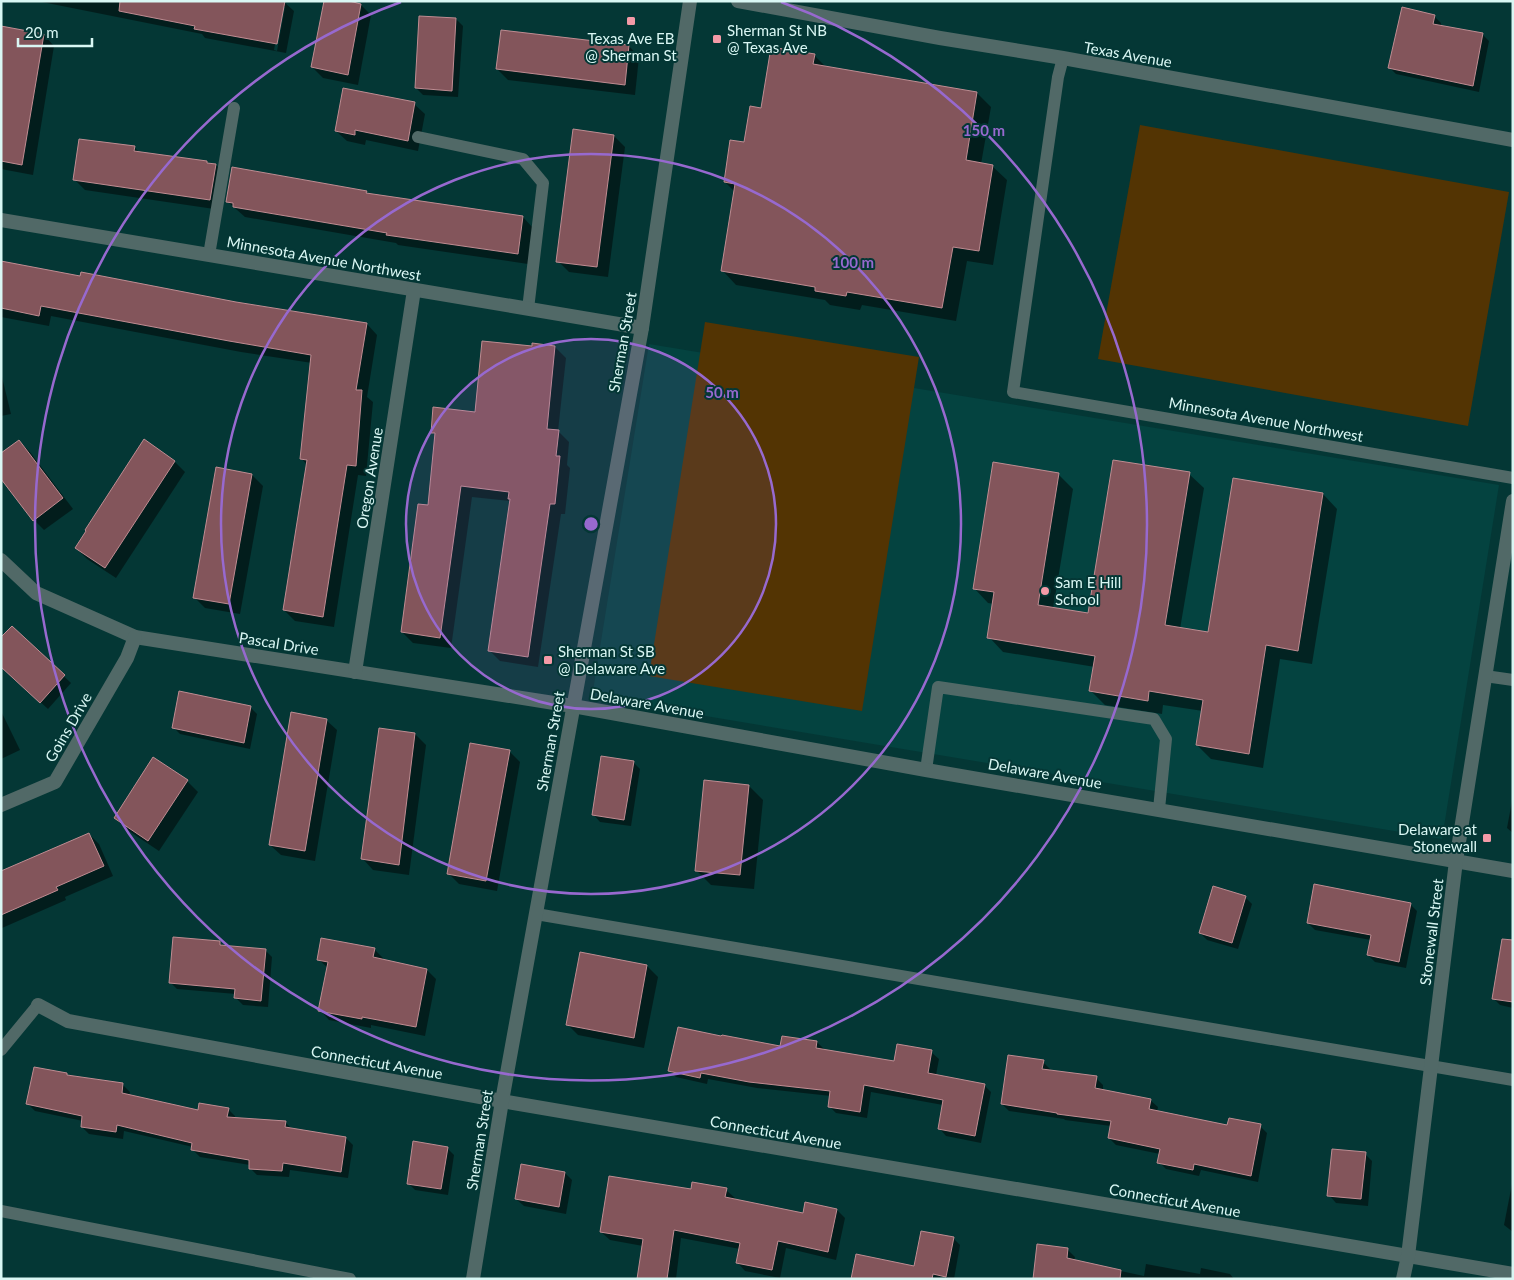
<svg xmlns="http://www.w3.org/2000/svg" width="1514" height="1280" font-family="Lato,sans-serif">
  <rect width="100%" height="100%" fill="#043735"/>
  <path fill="#044340" d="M649,344L1499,485L1442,839L592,697Z"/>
  <g fill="#533403">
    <path d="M1140,125L1509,192L1468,426L1098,359Z"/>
    <path d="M705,322L919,357L862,711L649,676Z"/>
  </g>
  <g fill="#0007" fill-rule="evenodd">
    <path d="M37,1H282L284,2L294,11L286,53L205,38L202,34ZM282,7H285L277,51L274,50Z"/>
    <path d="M361,5L371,15L358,85L323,78L312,67Z"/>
    <path d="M1434,16L1441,23V26L1482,34L1489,41L1479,92L1396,74L1389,67Z"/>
    <path d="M456,19L463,26L458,97L423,95L416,88Z"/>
    <path d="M44,35L54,46L33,175L1,169V41Z"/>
    <path d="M629,46L639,57L635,95L508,80L497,69Z"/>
    <path d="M814,55L827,68L977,93L991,107L981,164L992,166L1007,180L993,265L967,261L956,321L862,305L860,310L830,305L825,300L736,285L722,270L735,192L725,182L762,109Z"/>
    <path d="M414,104L425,114L418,151L366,140L365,145L347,141L336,131Z"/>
    <path d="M574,131L614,136L625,147L608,277L569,272L558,261Z"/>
    <path d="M135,148L140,153L207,162L209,164L216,165L226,176L221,210L85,190L74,179Z"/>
    <path d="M366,192L369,195L523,217L533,228L528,264L398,245L396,243L245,217L228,202Z"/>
    <path d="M1,262L81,277L367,324L377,335L367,397L373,402L366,476L358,475L334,627L295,621L284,610L307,465L302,459L312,363L241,352L51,316L49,326L1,317Z"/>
    <path d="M555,347L566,358L558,431L569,442L567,465L570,468L565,514H561L538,667L500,661L489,650L511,501L472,497L451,648L413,643L402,632L429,506L436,436L432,432L476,413L533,348Z"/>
    <path d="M1,373L11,414L1,416Z"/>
    <path d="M19,441L30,452L73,509L44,530L34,520Z"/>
    <path d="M175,462L185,472L116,578L87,559L76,548L88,531Z"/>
    <path d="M1058,474L1073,489L1053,609L1089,615L1189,474L1204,488L1180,629L1209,634L1234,480L1323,494L1337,509L1312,664L1280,659L1263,768L1211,759L1197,745L1203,711L1163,705L1162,714L1105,705L1091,691L1095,667L1003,652L989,637L994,604L988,603L974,588Z"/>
    <path d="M252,475L263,486L240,614L205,608L195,598Z"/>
    <path d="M12,627L71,683L48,709L1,666Z"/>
    <path d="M250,707L257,714L250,749L180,734L173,727Z"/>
    <path d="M1,711L20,750L1,759Z"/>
    <path d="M326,720L337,730L315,861L281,855L270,845Z"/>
    <path d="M380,730L415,734L426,745L409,875L373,870L363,859Z"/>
    <path d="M509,751L520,762L497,891L459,884L448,873Z"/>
    <path d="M633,762L640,769L631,826L600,822L593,814Z"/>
    <path d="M187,781L198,792L159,851L126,829L115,818Z"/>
    <path d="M749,786L763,800L754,889L711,885L696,870Z"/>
    <path d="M1513,796V833L1507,828Z"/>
    <path d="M89,834L99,844L113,876L65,897L66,900L2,928L1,872Z"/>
    <path d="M1245,897L1252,904L1238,949L1207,940L1200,933Z"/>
    <path d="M1410,904L1417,911L1406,968L1375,962L1368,955L1371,940L1315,930L1308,923Z"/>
    <path d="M220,943L223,946L265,950L272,957L268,1007L243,1005L236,998V994L177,989L170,982Z"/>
    <path d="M1513,946V1008L1500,1005L1493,998Z"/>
    <path d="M374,949L383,958V960L427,970L436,979L425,1036L371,1025V1028L329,1020L320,1010L328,968L318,959Z"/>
    <path d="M581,953L647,966L658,977L644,1048L578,1035L567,1024Z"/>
    <path d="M817,1042L824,1049V1051L895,1062L931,1052L939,1059L936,1075L984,1085L991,1092L981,1143L946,1136L939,1128L943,1105L871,1092L867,1118L836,1113L829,1106L831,1096L757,1088L708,1079L707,1084L676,1077L669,1070L781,1047Z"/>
    <path d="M1043,1062L1050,1069V1071L1096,1078L1103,1085V1091L1150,1100L1158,1107L1157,1112L1228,1127L1260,1126L1267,1133L1258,1182L1201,1170L1199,1176L1166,1169L1159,1162L1160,1154L1116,1145L1109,1138L1111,1126L1065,1120L1064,1119L1009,1111L1002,1104Z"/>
    <path d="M67,1075L69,1077L123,1085L130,1092L129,1096L199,1111L228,1109L235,1116V1119L285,1122L293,1130L346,1138L353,1145L348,1178L290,1170L289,1177L257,1175L250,1168V1165L200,1157L193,1150V1147L124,1131L123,1139L89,1134L82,1127L83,1121L35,1111L28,1104Z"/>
    <path d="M447,1148L454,1155L448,1195L415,1190L408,1183Z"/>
    <path d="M1365,1154L1372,1161L1368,1206L1336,1203L1329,1195Z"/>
    <path d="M522,1165L565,1173L572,1180L566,1214L524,1206L516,1199Z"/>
    <path d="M1513,1179V1232L1504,1225Z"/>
    <path d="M726,1190L735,1198L734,1200L804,1214L806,1203L837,1210L845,1218L836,1260L786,1248L780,1278L745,1271L737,1262L740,1249L681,1238L676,1279H639L643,1246L610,1240L601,1232L692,1191Z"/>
    <path d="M953,1238L960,1245L954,1279H929Z"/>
    <path d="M1068,1250L1075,1257L1074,1261L1144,1276L1146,1264L1200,1274L1201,1268L1230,1274L1234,1279H1034Z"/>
  </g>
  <g fill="#83555b" stroke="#bf8c92">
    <path d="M120,1H285L277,44L194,29L195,26L119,11Z"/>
    <path d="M324,1H349L361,4L348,75L311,67Z"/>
    <path d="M1402,7L1435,15L1433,24L1483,33L1473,86L1388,68Z"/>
    <path d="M419,16L456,18L452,91L415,88Z"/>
    <path d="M1,26L44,34L22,165L1,161Z"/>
    <path d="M501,30L629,45L625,85L496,69Z"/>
    <path d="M771,47L815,54L813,64L977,92L966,160L993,165L979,251L953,247L942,308L847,292L846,296L815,291V287L721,271L735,184L724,182L730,140L744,142L750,106L761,108Z"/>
    <path d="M343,88L415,102L408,141L355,130V135L335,131Z"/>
    <path d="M573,129L614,135L597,267L556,262Z"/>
    <path d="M79,139L135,146L134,151L207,161V163L216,164L210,200L73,180Z"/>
    <path d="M232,167L367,191L366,193L523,216L518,254L386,235L387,233L233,207V203L226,202Z"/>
    <path d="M1,261L80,276L81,272L236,302L367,323L356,390H362L356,466L347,465L323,617L283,610L307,460L300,459L311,355L229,341L41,306L39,316L1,308Z"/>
    <path d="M482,341L532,346V343L555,346L547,429L559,430L556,456H560L555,504H550L528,657L488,651L510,499H508L509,492L461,486L440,638L401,632L418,504L428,505L435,433H431L433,407L475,412Z"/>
    <path d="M144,439L175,461L105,568L75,548L86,531L85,530Z"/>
    <path d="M19,440L63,498L33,521L1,479V453Z"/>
    <path d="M1113,460L1190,472L1165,625L1208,632L1233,478L1323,493L1298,651L1266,645L1249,754L1196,745L1203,700L1149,691L1148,701L1089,691L1095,656L987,638L994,592L973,589L993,462L1059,473L1038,605L1088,613Z"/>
    <path d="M216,467L252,474L229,604L193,598Z"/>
    <path d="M12,626L65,675L40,703L1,667V637Z"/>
    <path d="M179,691L251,706L244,743L172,728Z"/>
    <path d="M291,712L327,719L305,851L269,845Z"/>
    <path d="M379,728L415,733L399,865L361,859Z"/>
    <path d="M470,743L510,750L486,881L447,874Z"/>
    <path d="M601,756L634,761L624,820L592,815Z"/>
    <path d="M153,757L188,780L148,841L114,818Z"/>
    <path d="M704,780L749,785L740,875L695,871Z"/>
    <path d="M89,833L104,866L56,887L58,890L1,915V871Z"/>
    <path d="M1314,884L1411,903L1399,962L1367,955L1371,935L1307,923Z"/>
    <path d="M1213,886L1246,896L1232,943L1199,933Z"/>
    <path d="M173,937L220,941V945L266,949L261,1001L234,998L235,989L169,983Z"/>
    <path d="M321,938L375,948L373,957L427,969L416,1027L362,1017V1019L318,1011L328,962L317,960Z"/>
    <path d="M1502,939L1513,940V1002L1492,999Z"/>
    <path d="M580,952L647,965L634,1038L566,1025Z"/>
    <path d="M678,1027L721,1036L722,1035L780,1046L782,1036L817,1041L816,1048L894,1061L897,1044L932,1050L928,1073L985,1084L975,1136L938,1129L943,1100L864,1085L860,1112L828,1107L830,1091L749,1082L701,1073L700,1078L668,1071Z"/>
    <path d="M1008,1055L1044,1060L1042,1069L1097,1076L1095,1088L1151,1099L1149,1109L1227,1125L1229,1118L1261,1124L1251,1176L1194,1164L1193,1170L1157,1163L1160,1149L1108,1138L1111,1121L1057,1114V1113L1001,1104Z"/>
    <path d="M34,1067L67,1073V1075L123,1083L122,1093L198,1110L199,1103L229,1108L227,1117L286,1121L285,1127L346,1137L341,1172L283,1163L282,1171L249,1169V1160L191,1150L192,1143L117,1125L116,1132L81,1127L82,1116L26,1104Z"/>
    <path d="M413,1141L448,1147L441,1189L407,1184Z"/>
    <path d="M1332,1149L1366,1152L1361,1199L1327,1196Z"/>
    <path d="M521,1164L565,1172L559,1207L515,1199Z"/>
    <path d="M609,1176L691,1189L692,1182L727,1188L725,1197L803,1213L805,1202L837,1209L828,1252L778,1241L772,1270L736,1263L740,1243L674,1230L667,1279H637L643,1239L600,1232Z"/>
    <path d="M921,1231L954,1237L946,1277L933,1274L932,1279H851L856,1254L914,1266Z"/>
    <path d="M1037,1244L1068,1248L1067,1258L1121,1270L1120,1279H1033Z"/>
  </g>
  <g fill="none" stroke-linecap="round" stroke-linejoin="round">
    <g stroke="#516967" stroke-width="12">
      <path d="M1063,58L1058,77L1013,392L1513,478"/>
      <path d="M418,137L523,159L543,183L528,309"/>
      <path d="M209,255L234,108"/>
      <path d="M1485,676L1513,680"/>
      <path d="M926,770L938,687L1154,719L1166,739L1159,809"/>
      <path d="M536,914L1513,1080"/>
      <path d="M1,1050L38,1005"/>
      <path d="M1,1211L350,1279"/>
    </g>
    <g stroke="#516967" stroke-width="14">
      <path d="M1,220L642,328"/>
      <path d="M1,560L36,593L135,637L573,706L926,770L1513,871"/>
      <path d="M355,672L414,290"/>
      <path d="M1,805L55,782L127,658L135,637"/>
      <path d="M38,1005L68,1021L502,1101L1513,1274"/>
      <path d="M473,1279L502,1101L642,328L690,1"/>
      <path d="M1403,1279L1408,1256L1456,861L1513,501"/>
    </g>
    <path stroke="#516967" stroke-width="14" d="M738,1L940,38L1063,58L1513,140"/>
  </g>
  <circle cx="591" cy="524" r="185" fill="#9769cf" fill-opacity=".12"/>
  <g fill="none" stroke="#9769cf" stroke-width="2.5">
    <circle cx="591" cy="524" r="185"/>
    <circle cx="591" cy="524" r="370"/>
    <path d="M781 2A556 556 0 1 1 401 2"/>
  </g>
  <g fill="#f49aa7" stroke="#043735" stroke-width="2">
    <rect x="626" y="16" width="10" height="10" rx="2.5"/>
    <rect x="712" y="34" width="10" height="10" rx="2.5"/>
    <circle cx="1045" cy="591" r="5"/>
    <rect x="543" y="655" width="10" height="10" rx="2.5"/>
    <rect x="1482" y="833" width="10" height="10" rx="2.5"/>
  </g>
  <g text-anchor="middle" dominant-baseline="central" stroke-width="4" stroke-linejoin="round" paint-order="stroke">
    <g font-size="15" fill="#d9f7f4" stroke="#043735" text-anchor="start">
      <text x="727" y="30">Sherman St NB<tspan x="727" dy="17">@ Texas Ave</tspan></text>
      <text x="631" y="38" text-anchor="middle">Texas Ave EB<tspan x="631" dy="17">@ Sherman St</tspan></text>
      <text x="1055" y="582">Sam E Hill<tspan x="1055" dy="17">School</tspan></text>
      <text x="558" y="651">Sherman St SB<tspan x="558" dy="17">@ Delaware Ave</tspan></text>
      <text x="1477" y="829" text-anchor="end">Delaware at<tspan x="1477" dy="17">Stonewall</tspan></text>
    </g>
    <g font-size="15" fill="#d9f7f4" stroke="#043735">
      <text transform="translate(1128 54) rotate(10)">Texas Avenue</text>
      <text transform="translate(324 258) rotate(10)">Minnesota Avenue Northwest</text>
      <text transform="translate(622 342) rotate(-80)">Sherman Street</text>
      <text transform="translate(1266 419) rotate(10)">Minnesota Avenue Northwest</text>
      <text transform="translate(369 478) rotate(-81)">Oregon Avenue</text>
      <text transform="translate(279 643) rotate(9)">Pascal Drive</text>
      <text transform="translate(647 703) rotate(10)">Delaware Avenue</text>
      <text transform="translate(68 727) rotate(-60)">Goins Drive</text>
      <text transform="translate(550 741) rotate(-80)">Sherman Street</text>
      <text transform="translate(1045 773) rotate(10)">Delaware Avenue</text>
      <text transform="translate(1431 932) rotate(-83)">Stonewall Street</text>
      <text transform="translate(377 1062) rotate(10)">Connecticut Avenue</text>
      <text transform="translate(776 1132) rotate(10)">Connecticut Avenue</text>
      <text transform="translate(479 1140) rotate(-81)">Sherman Street</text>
      <text transform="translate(1175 1200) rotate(10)">Connecticut Avenue</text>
    </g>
  </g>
  <circle cx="591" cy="524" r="8" fill="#9769cf" stroke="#043735" stroke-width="2.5"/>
  <g font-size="15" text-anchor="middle" font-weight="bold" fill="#9769cf" stroke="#043735" stroke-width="4" stroke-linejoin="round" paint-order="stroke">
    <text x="984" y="136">150 m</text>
    <text x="853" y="268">100 m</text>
    <text x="722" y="398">50 m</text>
  </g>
  <rect width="1514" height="1280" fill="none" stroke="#d9f7f4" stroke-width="5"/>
  <path d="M18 38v8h74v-8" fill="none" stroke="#d9f7f4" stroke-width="2.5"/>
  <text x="25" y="38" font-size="15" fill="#d9f7f4" stroke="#043735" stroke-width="4" paint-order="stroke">20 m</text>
</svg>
